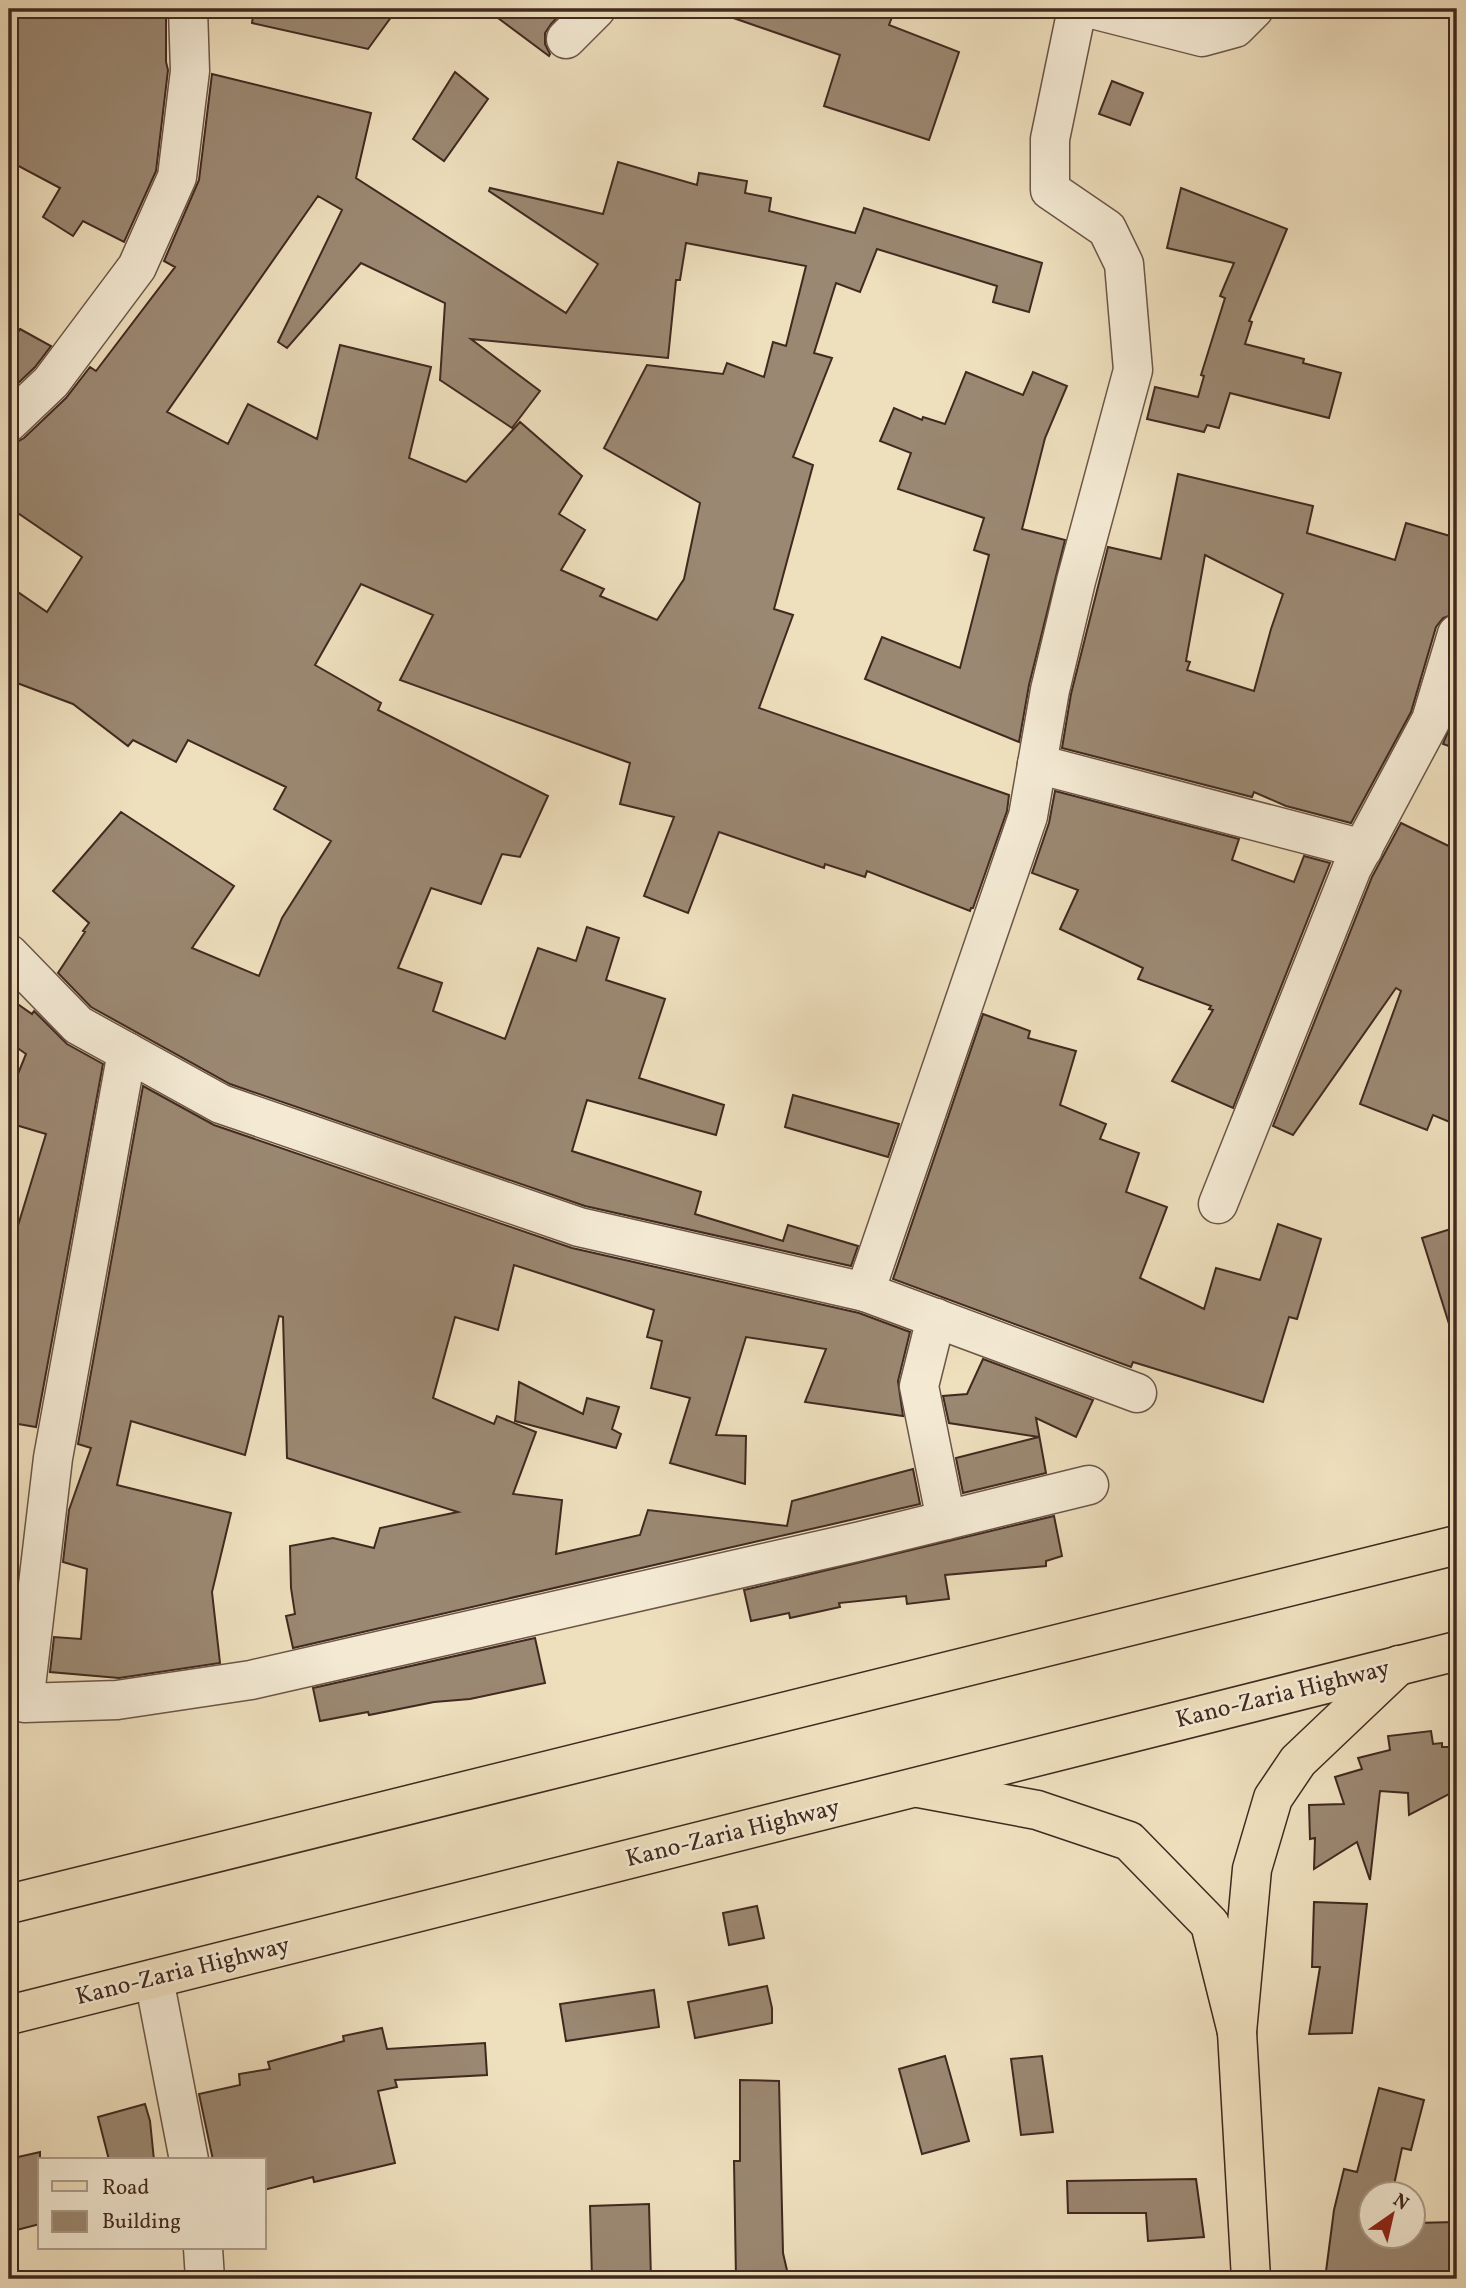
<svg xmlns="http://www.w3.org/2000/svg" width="1466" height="2288" font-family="Vollkorn,serif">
  <rect width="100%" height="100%" fill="#eedfbd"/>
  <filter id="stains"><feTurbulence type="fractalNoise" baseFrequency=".00286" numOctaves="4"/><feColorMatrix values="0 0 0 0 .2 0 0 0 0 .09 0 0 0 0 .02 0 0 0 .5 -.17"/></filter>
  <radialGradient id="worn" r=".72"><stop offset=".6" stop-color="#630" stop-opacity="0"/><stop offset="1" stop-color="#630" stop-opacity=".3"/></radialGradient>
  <g fill="#9b8872" stroke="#412920" stroke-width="2" fill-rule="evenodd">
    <path d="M9,9H166V62L168,70L156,171L124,242L83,221L73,236L43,217L60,188L9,161Z"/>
    <path d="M254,9H397L368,49L252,23Z"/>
    <path d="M486,9H565L551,24L545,33V44L550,54L549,56Z"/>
    <path d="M723,9H895L889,25L959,52L929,140L824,106L840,55L722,14Z"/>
    <path d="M455,72L488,99L444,161L413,139Z"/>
    <path d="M212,74L371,113L356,178L566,313L598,264L489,191L490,188L603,214L618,162L697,185L699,173L747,181L745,193L771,198L769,211L855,233L864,208L1042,263L1029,312L993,302L997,286L877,249L860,292L836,283L814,353L832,358L793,457L813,465L774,609L793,615L759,708L1009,795L1007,811L973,908H971L970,911L867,871L865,877L825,864L824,868L719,832L688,913L644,896L674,817L620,804L630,763L400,680L433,615L361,584L315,665L381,703L378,710L548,796L520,857L502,854L481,904L431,888L398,968L442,983L433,1011L505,1039L538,948L576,961L587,927L619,938L606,980L665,999L639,1078L724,1105L716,1135L587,1100L572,1151L701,1192L695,1214L783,1241L788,1225L858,1246L851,1266L585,1206L230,1084L91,1007L58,973L85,932L83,931L89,923L53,891L121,812L234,886L192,948L259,976L282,918L331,841L274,809L286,787L188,740L176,762L133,740L128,746L73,704L9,680V586L47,612L82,557L9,507V443H15L24,438L66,398L90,367L96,371L175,267L164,261L199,180ZM318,196L342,210L278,342L287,348L361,263L445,303L440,380L512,428L540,391L471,339L668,358L676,280H680L686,243L806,266L786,346L773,342L764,377L727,363L723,374L647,365L604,448L700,503L684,579L657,620L600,596L604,589L561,570L585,530L559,514L582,476L520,422L466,482L409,458L431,367L340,345L317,439L248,404L228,444L167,412Z"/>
    <path d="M1112,81L1143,93L1130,125L1099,114Z"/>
    <path d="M1181,188L1287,229L1249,321L1252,322L1245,344L1304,359L1303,363L1341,373L1329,418L1230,393L1219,428L1207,425L1204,432L1147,419L1155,387L1198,397L1204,376L1201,375L1225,298L1220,296L1234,263L1167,248Z"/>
    <path d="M20,329L51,346L35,367L9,392V346Z"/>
    <path d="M966,372L1023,395L1033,372L1067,386L1045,438L1022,529L1065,540L1029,685L1019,742L865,679L882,637L960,668L989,555L974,550L984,518L898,489L911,453L880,441L894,408L922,420L923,417L945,424Z"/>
    <path d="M1178,474L1313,506L1307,533L1395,560L1406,523L1457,538V613L1443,618L1436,627L1411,712L1351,823L1286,806L1254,792L1252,797L1062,748L1071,694L1108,547L1161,559ZM1205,555L1283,594L1271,629L1254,691L1187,670L1190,662L1186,661Z"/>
    <path d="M1457,709V749L1443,744Z"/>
    <path d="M1055,791L1239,839L1232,860L1294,882L1304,856L1330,863L1233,1108L1172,1081L1213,1010L1209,1009L1211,1006L1138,979L1143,968L1060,929L1078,890L1032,873L1049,823Z"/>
    <path d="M1401,823L1457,850V1125L1433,1115L1427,1130L1360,1104L1401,991L1396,988L1293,1135L1273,1126L1372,877Z"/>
    <path d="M9,998L32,1014L34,1011L67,1044L103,1064L36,1427L12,1423L15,1400L9,1399V1255L46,1134L9,1123V1096L26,1054L9,1042Z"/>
    <path d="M983,1014L1030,1031L1028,1038L1076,1051L1060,1105L1106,1124L1100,1139L1139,1153L1126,1192L1167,1207L1140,1278L1204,1309L1216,1268L1260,1280L1278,1224L1321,1239L1297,1319L1289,1317L1263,1402L1133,1362L1131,1367L893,1279Z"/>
    <path d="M143,1086L214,1125L572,1248L859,1313L910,1332L898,1381L903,1416L805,1402L826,1349L746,1337L716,1435L746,1436L745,1484L670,1463L690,1398L651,1388L662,1341L647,1337L654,1310L514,1265L498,1330L455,1317L433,1398L494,1424L497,1416L536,1432L513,1494L562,1500L556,1554L640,1535L648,1510L787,1526L792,1501L913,1469L920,1504L293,1648L286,1616L295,1614L291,1588L290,1546L333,1538L374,1548L380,1528L458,1512L287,1458L283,1317L279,1316L245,1455L131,1421L117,1485L231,1513L212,1592L220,1663L119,1678L50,1672L54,1637L81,1639L87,1569L63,1562L69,1510L91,1448L78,1444Z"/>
    <path d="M793,1095L899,1124L888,1157L785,1127Z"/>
    <path d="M1457,1227V1326L1450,1327L1422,1238Z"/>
    <path d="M983,1359L1093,1400L1076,1437L1036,1418L1046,1473L963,1493L956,1458L1039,1437L949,1423L943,1396L967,1394Z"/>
    <path d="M519,1382L583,1414L587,1398L619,1407L612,1429L621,1434L616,1448L515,1421Z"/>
    <path d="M1054,1516L1062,1556L1046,1561V1566L945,1575L949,1599L907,1604L906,1596L839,1603L840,1607L790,1618L789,1613L751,1621L744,1590Z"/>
    <path d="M535,1638L545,1683L470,1699L434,1702L369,1715L368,1712L320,1721L313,1688Z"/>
    <path d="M1431,1731L1433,1744L1442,1743V1747H1457V1790L1409,1815L1408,1793L1380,1791L1370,1880L1357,1842L1314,1869L1315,1838L1310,1839L1309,1805L1344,1804L1335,1777L1362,1769L1358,1758L1390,1750L1388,1736Z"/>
    <path d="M1314,1902L1367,1904L1352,2033L1309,2034L1320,1967H1312Z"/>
    <path d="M757,1906L764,1938L729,1945L723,1913Z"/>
    <path d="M767,1986L772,2008V2023L695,2038L688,2002Z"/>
    <path d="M654,1990L659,2027L566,2041L560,2004Z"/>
    <path d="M382,2028L387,2049L485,2043L487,2075L395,2080L397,2087L378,2091L395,2163L314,2182L313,2177L264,2190V2160H213L199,2094L240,2085L239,2074L270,2069L268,2062L344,2041L343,2036Z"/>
    <path d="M945,2056L969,2141L922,2154L899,2069Z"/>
    <path d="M1042,2056L1053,2132L1021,2135L1011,2059Z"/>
    <path d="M740,2080L779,2081L783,2253L789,2279H736L734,2161H740Z"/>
    <path d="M1379,2088L1424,2100L1411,2150L1402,2148L1392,2194H1371V2236H1413V2223L1457,2222V2279H1325L1334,2210L1344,2169L1357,2172Z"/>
    <path d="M145,2104L150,2121L154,2160H109L98,2117Z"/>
    <path d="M40,2152V2224L9,2232V2159Z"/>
    <path d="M1196,2179L1204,2237L1148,2241L1146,2213H1068L1067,2181Z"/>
    <path d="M649,2204L651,2279H592L590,2206Z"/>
  </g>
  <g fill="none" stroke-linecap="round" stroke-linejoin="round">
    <defs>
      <g id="minor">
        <path d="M1092,9L1202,37L1235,28L1254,9"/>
        <path d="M566,39L596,9"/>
        <path d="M9,422L51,382L137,267L177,177L190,71L188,9"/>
        <path d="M1037,764L1363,849"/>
        <path d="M9,954L78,1025L221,1104L579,1227L865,1292L1137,1393"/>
        <path d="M127,1052L53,1458L24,1703L117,1700L251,1680L861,1541L1089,1485"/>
        <path d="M1218,1204L1352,868L1431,720L1457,634"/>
        <path d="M865,1292L1028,816L1050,690L1076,581L1133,370L1124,264L1107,229L1050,190V139L1077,9"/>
        <path d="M936,1318L919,1386L946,1520"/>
        <path d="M154,1979L189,2160"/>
        <path d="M203,2248L205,2279"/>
      </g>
      <g id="major">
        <path d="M919,1788L1037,1810L1129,1841L1210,1924L1237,2032L1252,1869L1273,1798L1298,1761L1399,1665"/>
        <path d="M1237,2032L1251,2279"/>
      </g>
      <g id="highway">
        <path d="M9,1904L1457,1545"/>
        <path d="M9,2015L1457,1651"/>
      </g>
    </defs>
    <use href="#minor" stroke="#6c5647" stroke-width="41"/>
    <use href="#major" stroke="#412920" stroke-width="41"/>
    <use href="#highway" stroke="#412920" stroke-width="41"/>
    <use href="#minor" stroke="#f4ead4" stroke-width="38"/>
    <use href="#major" stroke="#eedfbd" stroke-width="38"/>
    <use href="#highway" stroke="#eedfbd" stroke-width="38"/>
  </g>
  <g text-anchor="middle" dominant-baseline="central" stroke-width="5" stroke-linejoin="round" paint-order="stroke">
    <g font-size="24" fill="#412920" stroke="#f4ead4">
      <text transform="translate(1283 1695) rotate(-14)">Kano-Zaria Highway</text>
      <text transform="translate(733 1834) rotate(-14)">Kano-Zaria Highway</text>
      <text transform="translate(183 1972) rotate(-14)">Kano-Zaria Highway</text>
    </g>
  </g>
  <rect width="1466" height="2288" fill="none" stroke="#eedfbd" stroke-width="35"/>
  <rect x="10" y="10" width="1445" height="2267" fill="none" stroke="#412920" stroke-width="3.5"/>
  <rect x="18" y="18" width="1431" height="2253" fill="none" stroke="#412920" stroke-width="2"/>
  <rect x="38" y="2158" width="228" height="91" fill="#f4ead4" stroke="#ac9d8c" stroke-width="2"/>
  <rect x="52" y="2181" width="35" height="10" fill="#eedfbd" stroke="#ac9d8c" stroke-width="2"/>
  <text x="102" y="2194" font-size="21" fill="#412920">Road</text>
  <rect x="52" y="2211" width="35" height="21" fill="#9b8872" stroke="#ac9d8c" stroke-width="2"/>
  <text x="102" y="2228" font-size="21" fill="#412920">Building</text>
  <g transform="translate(1392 2215) rotate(34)"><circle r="33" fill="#f4ead4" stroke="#ac9d8c" stroke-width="2"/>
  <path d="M0-5L12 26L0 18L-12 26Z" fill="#8f2418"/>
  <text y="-10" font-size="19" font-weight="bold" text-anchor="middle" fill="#412920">N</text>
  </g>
  <rect width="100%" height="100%" filter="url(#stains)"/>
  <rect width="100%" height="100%" fill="url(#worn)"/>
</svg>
